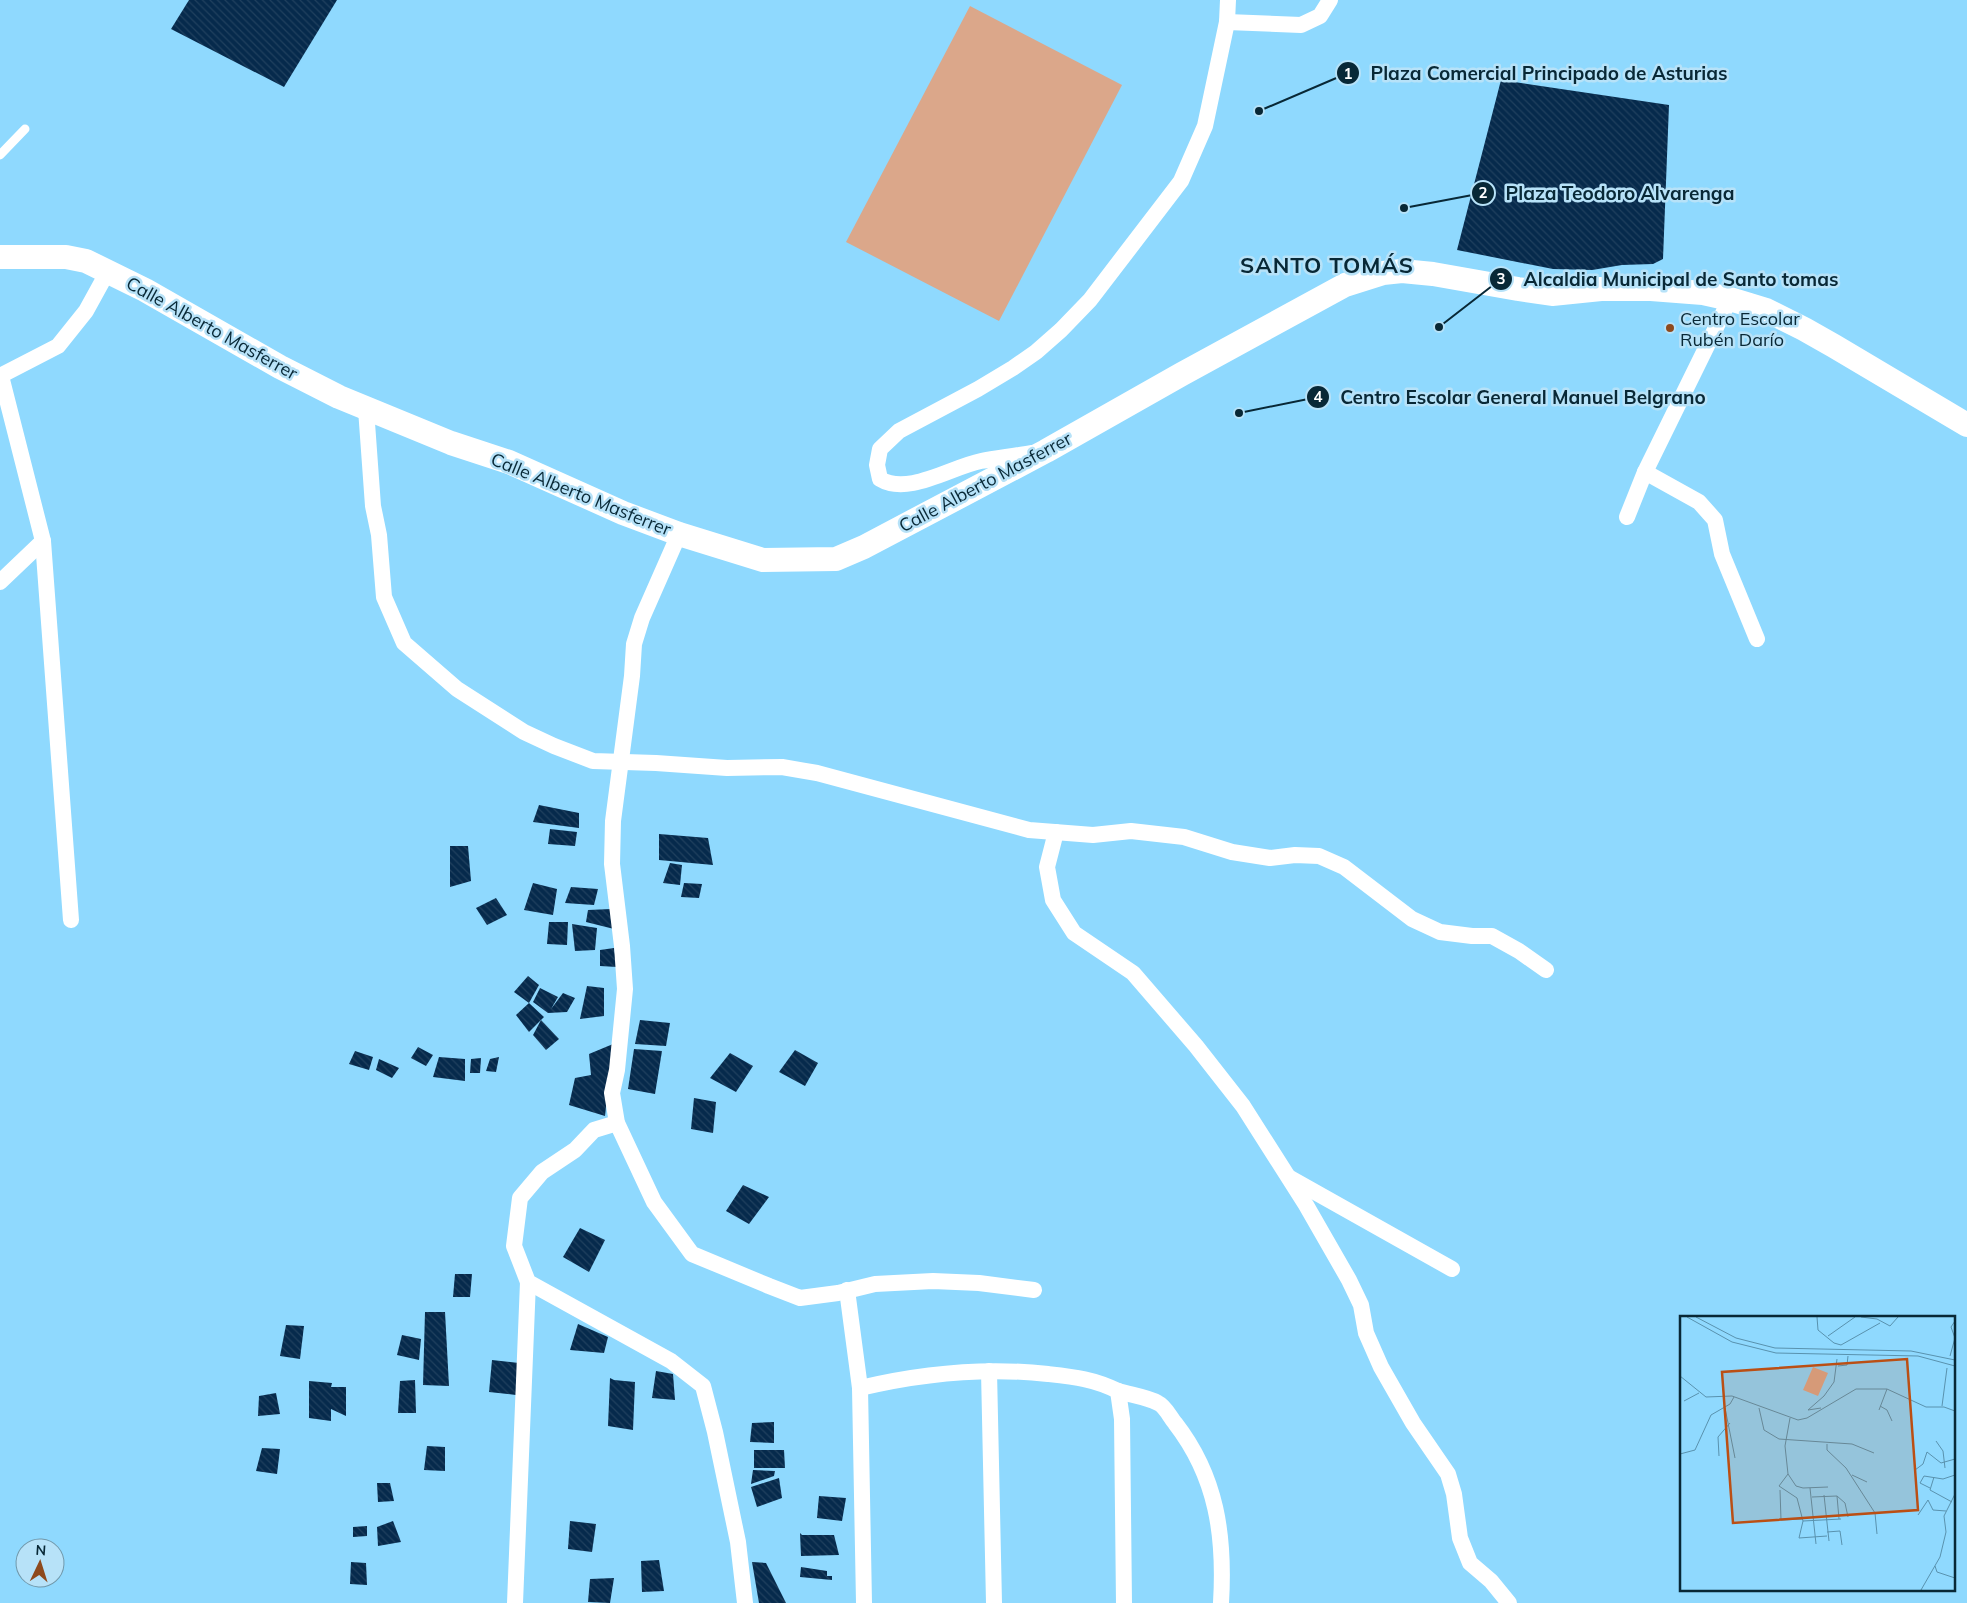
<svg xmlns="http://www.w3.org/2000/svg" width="1967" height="1603" font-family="Mulish,sans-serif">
  <defs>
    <pattern id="building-back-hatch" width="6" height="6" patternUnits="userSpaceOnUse" patternTransform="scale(1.25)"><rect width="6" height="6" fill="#062a4c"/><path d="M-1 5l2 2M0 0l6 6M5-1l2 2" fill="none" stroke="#20405e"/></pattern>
  </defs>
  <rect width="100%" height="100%" fill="#8fd9fe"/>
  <path fill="#dba78a" d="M970,6L1122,85L999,321L846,242Z"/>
  <g fill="url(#building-back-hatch)">
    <path d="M189,0H337L284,87L171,29Z"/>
    <path d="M1501,80L1669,105L1663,259L1653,264L1622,265L1592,270L1553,269L1457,250Z"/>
    <path d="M539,805L579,813V828L533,822Z"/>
    <path d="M550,829L577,832L575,846L548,844Z"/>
    <path d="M659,834L708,838L713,865L659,860Z"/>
    <path d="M450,846H468L471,881L450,887Z"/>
    <path d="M670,863L682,865L680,885L663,883Z"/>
    <path d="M533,883L557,889L553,915L524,910Z"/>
    <path d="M684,883L702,884L699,898L681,897Z"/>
    <path d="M571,887L598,889L594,905L565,903Z"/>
    <path d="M496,898L507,915L487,925L476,908Z"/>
    <path d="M611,909L614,929L586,922L588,910Z"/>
    <path d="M549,922H568L567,945L547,944Z"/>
    <path d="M572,924L597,928L595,950L575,951Z"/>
    <path d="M614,948L617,967L600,966V950Z"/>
    <path d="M528,976L539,985L529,1003L514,992Z"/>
    <path d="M587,986L604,988V1016L580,1019Z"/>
    <path d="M540,988L558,997L551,1009L563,993L575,998L567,1012L548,1013L533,1002Z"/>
    <path d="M529,1003L544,1017L529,1032L516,1015Z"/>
    <path d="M541,1020L559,1039L546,1050L533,1035Z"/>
    <path d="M640,1020L670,1023L666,1046L635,1044Z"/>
    <path d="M613,1044L605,1116L569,1105L575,1078L591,1075L589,1054Z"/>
    <path d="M418,1047L433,1055L426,1066L411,1058Z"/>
    <path d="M634,1049L662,1051L655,1094L628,1089Z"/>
    <path d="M795,1050L818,1063L805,1086L779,1072Z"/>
    <path d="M355,1051L373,1057L369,1070L349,1064Z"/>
    <path d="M730,1053L753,1066L736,1092L710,1078Z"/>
    <path d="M439,1057L465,1059V1081L433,1077Z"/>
    <path d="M499,1057L496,1072L486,1071L490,1059Z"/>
    <path d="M481,1058L480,1073H470L471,1059Z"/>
    <path d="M379,1059L399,1068L392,1078L376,1070Z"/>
    <path d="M694,1098L716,1102L713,1133L691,1129Z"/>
    <path d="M743,1185L769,1197L749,1224L726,1211Z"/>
    <path d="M580,1228L605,1240L589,1272L563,1257Z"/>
    <path d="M455,1274H472L470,1297H453Z"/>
    <path d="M425,1312H445L449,1386L423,1385Z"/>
    <path d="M578,1324L608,1337L604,1353L570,1350Z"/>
    <path d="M286,1325L304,1326L300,1359L280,1356Z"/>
    <path d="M402,1335L421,1339L419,1360L397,1355Z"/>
    <path d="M492,1360L519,1363L516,1395L489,1392Z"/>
    <path d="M656,1371L673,1374L675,1400L652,1398Z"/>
    <path d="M610,1378L614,1380L635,1382L633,1430L608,1426Z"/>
    <path d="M415,1380L416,1413H398L400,1381Z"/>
    <path d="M309,1381L332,1383L331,1387H346V1416L331,1409V1421L309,1418Z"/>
    <path d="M276,1393L280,1414L258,1416L259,1396Z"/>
    <path d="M774,1422V1443L750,1442L752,1423Z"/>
    <path d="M427,1446L445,1447V1471L424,1470Z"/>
    <path d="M262,1448L280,1449L277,1474L256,1471Z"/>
    <path d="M754,1450H784L785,1468H754Z"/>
    <path d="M753,1470L775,1471L774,1476L751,1484Z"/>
    <path d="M779,1478L782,1498L757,1507L751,1487Z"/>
    <path d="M377,1483H390L394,1501L378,1502Z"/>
    <path d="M819,1496L846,1498L842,1521L817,1518Z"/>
    <path d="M393,1521L401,1542L378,1546L377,1527Z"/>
    <path d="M570,1521L596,1524L592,1552L568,1549Z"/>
    <path d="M367,1526V1536L353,1537V1527Z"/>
    <path d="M800,1533L802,1535H834L839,1555L801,1556Z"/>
    <path d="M659,1560L664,1591L642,1592L641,1561Z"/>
    <path d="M351,1562L366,1563L367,1585L350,1584Z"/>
    <path d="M752,1562L766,1563L786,1603H759Z"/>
    <path d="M801,1567L827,1571V1576H832V1580L800,1577Z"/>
    <path d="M614,1578L610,1603L588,1602L590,1579Z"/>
  </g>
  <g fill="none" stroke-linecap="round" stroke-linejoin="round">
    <path stroke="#fff" stroke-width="9" d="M0,155L25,129"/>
    <g stroke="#fff" stroke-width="16">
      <path d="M1227,22L1301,25L1320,16L1330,0"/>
      <path d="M0,376L58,346L86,311L108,271"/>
      <path d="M1,376L43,541L71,920"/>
      <path d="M366,409L373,506L379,535L384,597L404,643L457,689L524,732L554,746L593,761L656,763L727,768L782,767L817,773L1029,830L1093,835L1131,831L1184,837L1232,852L1270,858L1295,855L1319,856L1344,867L1412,919L1440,932L1472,936H1492L1519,951L1546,970"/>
      <path d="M1031,453C1015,456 997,458 981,461C951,467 908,496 880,479L877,465L880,449L899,431L978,389L1013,368L1036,352L1061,330L1090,300L1181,181L1205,126L1227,22L1228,0"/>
      <path d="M1645,472L1699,502L1715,520L1722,554L1757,639"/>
      <path d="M1627,517L1645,472L1730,299"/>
      <path d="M679,534L642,618L634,644L632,676L613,821L612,864L622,946L625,989L617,1070L612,1093L617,1123L654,1202L692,1254L769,1286L800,1298L838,1293L875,1284L933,1281L979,1283L1034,1290"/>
      <path d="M0,582L43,541"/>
      <path d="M1056,832L1047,867L1053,900L1074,933L1133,973L1196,1046L1243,1106L1306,1205L1349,1280L1361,1305L1366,1333L1381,1367L1413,1423L1448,1474L1454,1494L1460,1538L1470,1563L1491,1581L1509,1603"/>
      <path d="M617,1123L594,1130L575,1150L542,1172L520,1198L514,1246L528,1282L671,1361L703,1386L715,1432L738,1542L745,1603"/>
      <path d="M1290,1178L1452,1269"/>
      <path d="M847,1290L860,1388L864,1603"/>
      <path d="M989,1371L994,1603"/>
      <path d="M860,1388C923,1373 984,1367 1048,1374C1075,1377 1094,1379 1118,1391L1122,1419L1124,1603"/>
      <path d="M1118,1391C1131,1395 1147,1397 1158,1403C1165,1406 1170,1417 1175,1423C1217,1477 1225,1536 1221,1603"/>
      <path d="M515,1603L528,1282"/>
    </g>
    <path stroke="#fff" stroke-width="24" d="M0,257H66L86,261L145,290L280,367L339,397L451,443L509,462L623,513L679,534L763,560L836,559L864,547L1046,451L1182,374L1345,285L1383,273L1402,271L1433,274L1518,289L1552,294L1601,289H1651L1703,293L1730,299L1766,310L1804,329L1834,346L1967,425"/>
  </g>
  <circle fill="#8e4a1d" stroke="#b7e2f8" stroke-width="2" cx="1670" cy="328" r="5"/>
  <g text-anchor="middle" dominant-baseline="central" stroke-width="5" stroke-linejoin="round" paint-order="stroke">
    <g font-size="18" fill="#082836" stroke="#b7e2f8" text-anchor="start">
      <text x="1680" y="318">Centro Escolar<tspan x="1680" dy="21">Rubén Darío</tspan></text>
    </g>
    <g font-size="18" fill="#082836" stroke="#b7e2f8">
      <text transform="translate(212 328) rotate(29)">Calle Alberto Masferrer</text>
      <text transform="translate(985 482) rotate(-28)">Calle Alberto Masferrer</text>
      <text transform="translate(581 494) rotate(22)">Calle Alberto Masferrer</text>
    </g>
    <g font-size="22" font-weight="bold" letter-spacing="1" fill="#082836" stroke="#b7e2f8">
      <text x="1327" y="265">SANTO TOMÁS</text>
    </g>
  </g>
  <g transform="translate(1680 1316)">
    <rect width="275" height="275" fill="#8fd9fe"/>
    <path d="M133,51L148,57L138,80L123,74Z" fill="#dba78a"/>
    <path fill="none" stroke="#5992ae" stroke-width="1" d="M7,1L52,26L96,37L238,40L275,50M16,1L56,22L95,32L231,35L275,44M137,1L138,14L154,27L161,29L200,7M181,1L197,3L210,10L218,1M148,20L175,1M270,40L275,22L271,11L275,5M158,50L167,49L168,40M0,60L26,81L52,80L118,104L127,102L176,73H207L246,91H264L275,95M4,85L19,77M200,90L207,94L212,105M262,90L267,52M45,92L55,142M79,92L84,114L99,123L172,128L194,137M141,92L128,94L144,80L154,66L157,43M199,94L207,73M110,102L105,130L108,158L116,170L123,172L148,171M256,125L263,135L265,152M147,128V134L166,152L195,197L197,218M0,138L15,134L31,99L50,88L54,81M39,140L38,121L50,107M235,154L243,148L247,136L261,147L275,143M108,158L99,170L117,182L123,205L161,203M172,159L187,166M254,161L250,174L272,186M130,172L136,228M250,172L240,167L244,160L263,163L275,159M100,174L101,204L123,203M144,179L149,225M157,180L165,187L168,201M132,181L157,180L159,203M238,199L248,184L253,194L266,195M123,205L119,222L147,220M147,216L160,215L162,229M255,250L257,256L275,262M241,274L260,241L266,216L264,200L275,178"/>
    <path fill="#bb4f14" fill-opacity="0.15" stroke="#bb4f14" stroke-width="2.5" d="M227,43L238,194L53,207L42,56Z"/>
    <rect width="275" height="275" fill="none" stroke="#082836" stroke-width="2.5"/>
  </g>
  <path fill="none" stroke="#082836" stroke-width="2" d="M1259 111L1348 73M1404 208L1483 193M1439 327L1501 279M1239 413L1318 397"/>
  <g fill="#082836" stroke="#b7e2f8" stroke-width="2">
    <circle cx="1259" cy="111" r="5"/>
    <circle cx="1404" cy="208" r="5"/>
    <circle cx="1439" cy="327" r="5"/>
    <circle cx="1239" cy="413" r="5"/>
    <circle cx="1348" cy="73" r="12"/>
    <circle cx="1483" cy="193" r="12"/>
    <circle cx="1501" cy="279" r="12"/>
    <circle cx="1318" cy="397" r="12"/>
  </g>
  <g font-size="15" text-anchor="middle" font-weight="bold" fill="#fff">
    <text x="1348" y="79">1</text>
    <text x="1483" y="198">2</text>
    <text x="1501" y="284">3</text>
    <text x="1318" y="402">4</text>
  </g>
  <g font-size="19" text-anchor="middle" font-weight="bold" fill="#082836" stroke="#b7e2f8" stroke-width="5" stroke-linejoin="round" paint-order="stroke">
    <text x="1549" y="80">Plaza Comercial Principado de Asturias</text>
    <text x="1620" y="200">Plaza Teodoro Alvarenga</text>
    <text x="1681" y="286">Alcaldia Municipal de Santo tomas</text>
    <text x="1523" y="404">Centro Escolar General Manuel Belgrano</text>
  </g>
  <g transform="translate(40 1563) rotate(4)"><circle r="24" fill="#b7e2f8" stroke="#7198aa"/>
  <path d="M0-4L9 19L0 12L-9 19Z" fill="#8e4a1d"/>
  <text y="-8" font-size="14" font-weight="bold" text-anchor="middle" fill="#082836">N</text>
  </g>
</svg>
